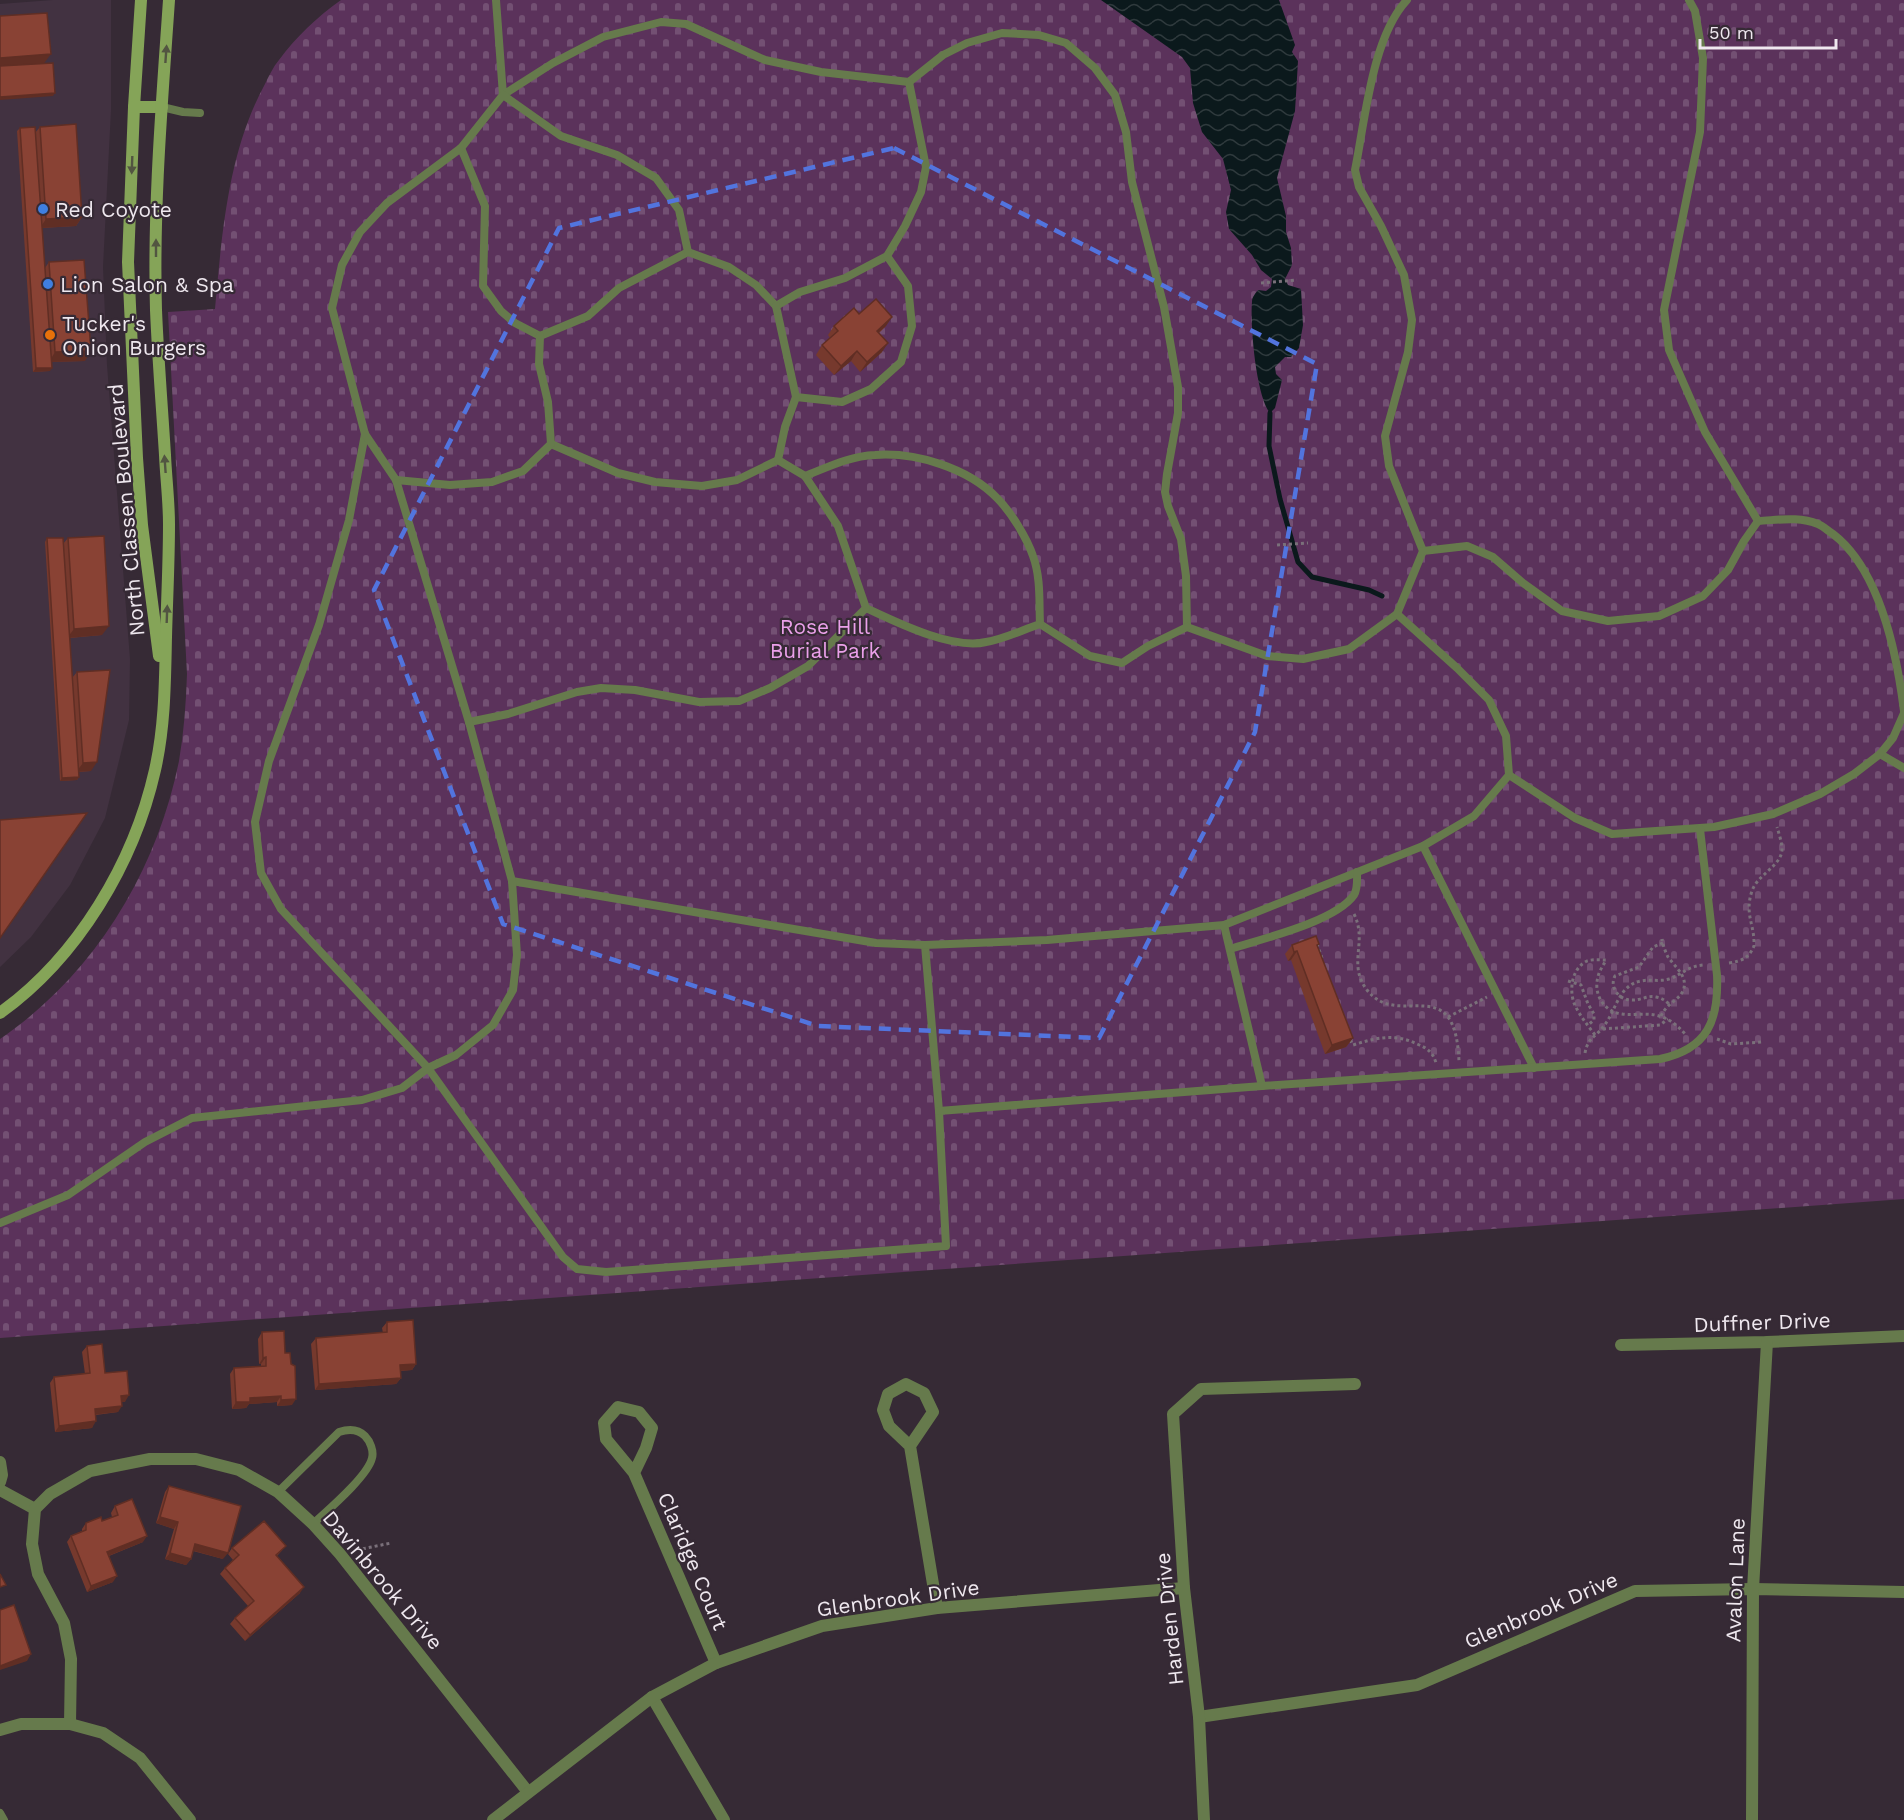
<svg xmlns="http://www.w3.org/2000/svg" width="1904" height="1820" font-family="'Work Sans',sans-serif">
  <defs>
    <pattern id="cemetery-stones" width="16" height="16" patternUnits="userSpaceOnUse" patternTransform="scale(1.5)"><rect width="16" height="16" fill="#5b325b"/><path d="M2 7V4a2 2 0 0 1 4 0v3zM10 15v-3a2 2 0 0 1 4 0v3z" fill="#735073"/></pattern>
    <pattern id="water-waves" width="16" height="10" patternUnits="userSpaceOnUse" patternTransform="scale(1.5)"><rect width="16" height="10" fill="#0b191c"/><path d="M0 5q4-4 8 0t8 0" fill="none" stroke="#2f3a3d"/></pattern>
  </defs>
  <rect width="100%" height="100%" fill="#362a35"/>
  <path fill="#423241" d="M53,0H111V110L103,267L107,365L130,659L129,720L105,818L70,885L31,937L0,967V4Z"/>
  <path fill="url(#cemetery-stones)" d="M341,0H1904V1199L0,1338V1039C94,975 157,871 179,761C184,732 186,703 187,674L168,312L215,309C222,233 228,152 265,84C269,76 273,67 279,60C296,37 317,17 341,0Z"/>
  <path fill="url(#water-waves)" d="M1101,0H1279L1295,45L1292,52L1298,61L1295,111L1277,178L1286,216V232L1291,248L1292,265L1285,279L1288,285L1301,289L1303,325L1299,348L1291,357H1285L1275,367L1276,374L1282,380L1275,408L1270,413C1256,396 1250,325 1252,302C1252,297 1255,294 1258,290L1266,291L1271,287L1272,279L1261,270L1252,255L1229,229L1226,212L1231,190L1223,159L1202,132L1193,103L1190,68L1182,57Z"/>
  <g fill="none" stroke-linecap="round" stroke-linejoin="round">
    <path stroke="#0b191c" stroke-width="5" d="M1270,413L1269,446L1280,499L1298,562L1312,577L1369,590L1382,596"/>
    <g stroke="#7a707a" stroke-width="3" stroke-dasharray="3 3" stroke-linecap="butt">
      <path d="M1261,283L1297,280"/>
      <path d="M1277,545L1308,543"/>
      <path d="M1354,914C1368,942 1347,964 1367,990C1399,1031 1455,968 1459,1061"/>
      <path d="M1663,943L1653,947L1639,967L1615,976C1609,987 1619,1000 1631,1000C1640,1001 1647,995 1656,997C1661,998 1665,1000 1669,1004"/>
      <path d="M1317,944L1322,958"/>
      <path d="M1729,963C1742,961 1749,958 1754,946C1755,925 1744,914 1752,891C1757,875 1781,866 1782,850C1782,842 1779,834 1777,827"/>
      <path d="M1568,981L1581,985L1588,1004L1594,1014V1020L1588,1025"/>
      <path d="M1661,1016C1667,1003 1678,1001 1683,991C1689,977 1675,967 1668,957C1665,951 1663,945 1662,939"/>
      <path d="M1448,1017L1487,997"/>
      <path d="M1603,1029L1660,1025L1668,1019"/>
      <path d="M1595,1035C1587,1024 1579,1015 1574,1003C1569,989 1572,968 1587,961C1593,959 1600,960 1606,960C1603,966 1599,971 1598,977C1593,994 1604,1012 1622,1014C1635,1016 1647,1012 1659,1016C1670,1019 1678,1026 1685,1034"/>
      <path d="M1717,1039L1731,1044L1762,1042"/>
      <path d="M1350,1040L1353,1045C1375,1038 1395,1033 1417,1044C1427,1048 1433,1052 1436,1063"/>
      <path d="M1585,1053C1588,1037 1595,1038 1603,1027C1616,1012 1618,985 1641,981C1650,979 1660,982 1669,979C1683,974 1688,966 1704,965"/>
      <path d="M357,1550L391,1543"/>
    </g>
    <g stroke="#667a4c" stroke-width="8">
      <path d="M496,0L503,95L553,63L603,37L661,22L686,24L765,60L821,72L909,82L943,55L967,43L1002,33L1039,35L1066,43L1095,68L1115,95L1126,132L1132,182L1164,307L1178,387V413L1167,474L1165,492L1168,506L1181,539L1186,576L1187,627L1267,656L1303,659L1349,649L1397,614L1423,551L1389,466L1385,436L1408,352L1412,320L1404,275L1381,226L1359,187L1355,170C1365,121 1372,37 1407,0"/>
      <path d="M1689,0L1695,11L1703,58L1700,132L1664,310L1669,350L1705,432L1758,521C1779,520 1799,516 1818,524C1823,526 1828,531 1833,534C1881,571 1897,655 1904,711"/>
      <path d="M162,107L183,112L200,113"/>
      <path d="M461,148L485,206L483,286L501,311L515,323L540,336"/>
      <path d="M540,336L588,316L619,288L688,252L729,267L756,285L776,306L800,292L845,278L887,256L905,226L921,192L926,167L909,82"/>
      <path d="M796,397L842,402L871,389L901,362L912,326L908,286L887,256"/>
      <path d="M365,434L349,520L319,625L269,761L255,822L261,873L281,909L428,1068L563,1257L577,1269L606,1272L946,1246L939,1111L925,945"/>
      <path d="M551,444L618,473L655,482L702,486L737,480L778,460"/>
      <path d="M805,476C828,467 850,456 875,455C916,452 968,468 997,498C1011,512 1027,538 1033,556C1041,578 1039,602 1040,624L1090,656L1122,663L1148,646L1187,627"/>
      <path d="M396,480L450,485L492,482L523,471L551,444L548,402L539,364L540,336"/>
      <path d="M1423,551L1467,546L1493,557L1523,583L1562,611L1608,621L1659,616L1703,596L1728,570L1744,541L1758,521"/>
      <path d="M866,608C896,622 952,650 986,642C1004,639 1022,630 1040,624"/>
      <path d="M469,722L508,714L577,692L601,688L635,690L699,702L739,701L770,688L808,666L866,608L838,526L805,476L778,460L785,427L796,397L776,306"/>
      <path d="M1880,754L1904,768"/>
      <path d="M1509,775L1575,818L1612,834L1714,827L1773,814L1820,794L1854,774L1880,754L1893,738L1904,713"/>
      <path d="M1423,846L1534,1068"/>
      <path d="M512,881L876,943L925,945L1047,940L1224,925L1423,846L1474,816L1509,775L1506,736L1489,700L1457,668L1397,614"/>
      <path d="M1224,925L1262,1086"/>
      <path d="M1230,949C1261,939 1335,922 1354,895C1358,889 1357,879 1357,872"/>
      <path d="M939,1111L1262,1086L1660,1059C1708,1049 1719,1020 1717,975L1700,829"/>
      <path d="M0,1223L68,1195L145,1142L192,1118L362,1100L402,1088L428,1068L456,1055L493,1025L513,990L517,955L512,881L469,722L396,480L365,434L332,308L342,265L360,232L387,203L461,148L503,95L561,136L617,155L656,178L679,210L688,252"/>
      <path d="M278,1492L339,1432C348,1429 358,1429 365,1436C370,1441 374,1451 372,1458C368,1476 328,1510 313,1524"/>
      <path d="M0,1813L4,1820"/>
    </g>
    <g stroke="#667a4c" stroke-width="12">
      <path d="M1621,1345L1767,1342L1904,1336"/>
      <path d="M910,1446L933,1412L924,1393L906,1384L888,1394L883,1410L889,1426L910,1446L937,1608"/>
      <path d="M0,1462L2,1475L0,1482"/>
      <path d="M634,1473L646,1448L652,1428L639,1412L618,1407L604,1423L606,1439L634,1473L716,1663"/>
      <path d="M0,1490L35,1509"/>
      <path d="M652,1697L724,1820"/>
      <path d="M1199,1717L1417,1685L1635,1591L1753,1589L1904,1592"/>
      <path d="M70,1724L71,1659L64,1623L38,1574L32,1544L35,1509L50,1494L90,1471L150,1459H196L239,1470L278,1492L313,1524L340,1554L528,1792"/>
      <path d="M0,1730L21,1724H70L103,1733L140,1758L190,1820"/>
      <path d="M493,1820L652,1697L716,1663L822,1626L937,1608L1184,1588"/>
      <path d="M1204,1820L1199,1717L1184,1588L1173,1414L1201,1389L1355,1384"/>
      <path d="M1752,1820L1753,1589L1767,1342"/>
    </g>
    <g stroke="#85a458" stroke-width="12">
      <path d="M141,0L134,107L128,262L137,458L142,525L159,656"/>
      <path d="M134,107H162"/>
      <path d="M0,1013C78,957 134,863 155,770C165,726 165,681 166,637C167,599 169,562 169,524C169,501 166,478 165,455C162,407 158,358 156,310C153,208 162,102 169,0"/>
    </g>
  </g>
  <g fill="#76392d">
    <path d="M40,127L82,217L76,226L42,228L45,268L49,262L85,361L51,362L50,371L33,372L17,131L20,128L35,133Z"/>
    <path d="M859,314L886,326L879,333L882,352L860,372L851,361L834,375L816,355L822,345L830,338L828,335L834,326Z"/>
    <path d="M47,538L63,544L68,538L102,635L70,638L72,678L77,672L91,771L79,772V777L77,780L60,781L45,542Z"/>
    <path d="M1319,944L1317,946L1353,1038L1346,1047L1325,1054L1291,960L1288,961L1285,954L1292,945Z"/>
    <path d="M387,1322L416,1364L412,1370L400,1371L401,1378L396,1384L315,1390L311,1344L316,1338L383,1333L382,1328Z"/>
    <path d="M262,1332L285,1353L292,1405L277,1406V1402L249,1404L246,1408L232,1409L230,1374L234,1368L261,1367V1364H259L258,1339Z"/>
    <path d="M87,1346L125,1402H122L118,1412L96,1415L92,1428L55,1432L50,1383L54,1377L85,1374L82,1352Z"/>
    <path d="M169,1486L223,1559L193,1551L191,1559L186,1565L165,1559L174,1529L156,1523L165,1492Z"/>
    <path d="M115,1506L143,1542L109,1556L113,1582L87,1592L67,1542L71,1536L82,1531V1529L86,1523L102,1521L112,1517L111,1513Z"/>
    <path d="M286,1546L277,1556L300,1593L245,1641L230,1624L235,1618L248,1606L220,1574L225,1568L233,1560L228,1554L232,1548Z"/>
  </g>
  <g fill="#602e24">
    <path d="M51,54L42,66L0,69V58Z"/>
    <path d="M55,93L53,96L0,100V97Z"/>
    <path d="M82,217L76,226L40,228L46,219Z"/>
    <path d="M892,317L886,326L870,340L877,331Z"/>
    <path d="M888,343L882,352L860,372L867,362Z"/>
    <path d="M91,351L85,361L49,362L55,352Z"/>
    <path d="M857,351L851,361L834,375L841,366Z"/>
    <path d="M36,368H52L50,371L33,372Z"/>
    <path d="M109,626L102,635L67,638L74,629Z"/>
    <path d="M97,762L91,771L76,772L83,763Z"/>
    <path d="M79,777L77,780L60,781L62,778Z"/>
    <path d="M1297,951L1291,960L1288,961L1294,952Z"/>
    <path d="M1353,1038L1346,1047L1325,1054L1332,1045Z"/>
    <path d="M266,1357L261,1364H259L263,1358Z"/>
    <path d="M416,1364L412,1370L395,1371L400,1365Z"/>
    <path d="M401,1378L396,1384L315,1390L319,1384Z"/>
    <path d="M129,1395L125,1402H117L121,1396Z"/>
    <path d="M281,1396L277,1402L249,1404L246,1408L232,1409L236,1402L250,1398Z"/>
    <path d="M296,1399L292,1405L277,1406L281,1400Z"/>
    <path d="M122,1406L118,1412L91,1415L95,1409Z"/>
    <path d="M96,1421L92,1428L55,1432L59,1426Z"/>
    <path d="M160,1517L178,1522L174,1529L156,1523Z"/>
    <path d="M147,1536L143,1542L103,1558L107,1552Z"/>
    <path d="M195,1544L228,1553L223,1559L191,1550Z"/>
    <path d="M170,1553L191,1559L186,1565L165,1559Z"/>
    <path d="M117,1576L113,1582L87,1592L91,1586Z"/>
    <path d="M304,1587L300,1593L245,1641L250,1635Z"/>
    <path d="M31,1654L27,1661L0,1670V1666Z"/>
  </g>
  <g fill="#894234" stroke="#602e24" stroke-width="1.5">
    <path d="M47,13L51,54L0,58V16Z"/>
    <path d="M53,63L55,93L0,97V66Z"/>
    <path d="M76,124L82,217L46,219L40,127Z"/>
    <path d="M35,127L52,368H36L20,128Z"/>
    <path d="M84,260L91,351L55,352L49,262Z"/>
    <path d="M876,299L892,317L877,331L888,343L867,362L857,351L841,366L822,345L838,331L834,326L854,308L859,314Z"/>
    <path d="M104,536L109,626L74,629L68,538Z"/>
    <path d="M47,538H63L79,777L62,778Z"/>
    <path d="M110,670L97,762L83,763L77,672Z"/>
    <path d="M87,813L0,938V820Z"/>
    <path d="M1316,936L1319,944L1317,945L1353,1038L1332,1045L1297,951L1294,952L1292,945Z"/>
    <path d="M413,1320L416,1364L400,1365L401,1378L319,1384L316,1338L387,1332V1322Z"/>
    <path d="M284,1331L285,1353H290L291,1364L295,1366L296,1399L281,1400V1396L250,1398V1402H236L234,1368L266,1366V1357L263,1358L262,1332Z"/>
    <path d="M102,1344L105,1373L127,1371L129,1395L121,1396L122,1406L95,1409L96,1421L59,1426L54,1377L90,1373L87,1346Z"/>
    <path d="M169,1486L241,1506L228,1553L195,1544L191,1559L170,1553L178,1522L160,1517Z"/>
    <path d="M132,1499L147,1536L107,1552L117,1576L91,1586L71,1536L86,1530V1523L101,1517L102,1521L118,1515L115,1506Z"/>
    <path d="M264,1521L286,1546L276,1555L304,1587L250,1635L235,1618L254,1601L225,1568L239,1555L232,1548Z"/>
    <path d="M0,1574L6,1585L0,1587Z"/>
    <path d="M14,1605L31,1654L0,1666V1610Z"/>
  </g>
  <defs><path id="oneway-solid" d="M-6-.8H1V-3.2L6.5 0L1 3.2V.8H-6Z" transform="scale(1.5)"/></defs>
  <g fill="#525541">
    <use href="#oneway-solid" transform="translate(166 54) rotate(-86)"/>
    <use href="#oneway-solid" transform="translate(132 165) rotate(92)"/>
    <use href="#oneway-solid" transform="translate(156 248) rotate(-90)"/>
    <use href="#oneway-solid" transform="translate(165 464) rotate(-94)"/>
    <use href="#oneway-solid" transform="translate(167 614) rotate(-88)"/>
  </g>
  <path fill="none" stroke="#5274de" stroke-width="4.5" stroke-dasharray="12 8" stroke-linejoin="round" d="M894,148L1317,364L1255,732L1099,1038L818,1026L503,924L374,590L559,228Z"/>
  <g fill="#3f7fe0" stroke="#362a35" stroke-width="2">
    <circle cx="43" cy="209" r="6"/>
    <circle cx="48" cy="284" r="6"/>
  </g>
  <circle fill="#e8710a" stroke="#362a35" stroke-width="2" cx="50" cy="335" r="6"/>
  <g text-anchor="middle" dominant-baseline="central" stroke-width="4.5" stroke-linejoin="round" paint-order="stroke">
    <g font-size="21" fill="#efe8ef" stroke="#362a35" text-anchor="start">
      <text x="55" y="209">Red Coyote</text>
      <text x="60" y="284">Lion Salon &amp; Spa</text>
      <text x="62" y="323">Tucker's<tspan x="62" dy="24">Onion Burgers</tspan></text>
    </g>
    <g font-size="21" fill="#efe8ef" stroke="#362a35">
      <text transform="translate(126 510) rotate(-95)">North Classen Boulevard</text>
      <text transform="translate(1762 1322) rotate(-2)">Duffner Drive</text>
      <text transform="translate(693 1561) rotate(67)">Claridge Court</text>
      <text transform="translate(383 1580) rotate(50)">Davinbrook Drive</text>
      <text transform="translate(1735 1580) rotate(-88)">Avalon Lane</text>
      <text transform="translate(898 1598) rotate(-8)">Glenbrook Drive</text>
      <text transform="translate(1541 1610) rotate(-23)">Glenbrook Drive</text>
      <text transform="translate(1169 1619) rotate(-96)">Harden Drive</text>
    </g>
    <g font-size="21" fill="#eba0ea" stroke="#362a35">
      <text x="825" y="626">Rose Hill<tspan x="825" dy="24">Burial Park</tspan></text>
    </g>
  </g>
  <path d="M1700 39v9h136v-9" fill="none" stroke="#efe8ef" stroke-width="3"/>
  <text x="1709" y="39" font-size="18" fill="#efe8ef" stroke="#362a35" stroke-width="4.5" paint-order="stroke">50 m</text>
</svg>
